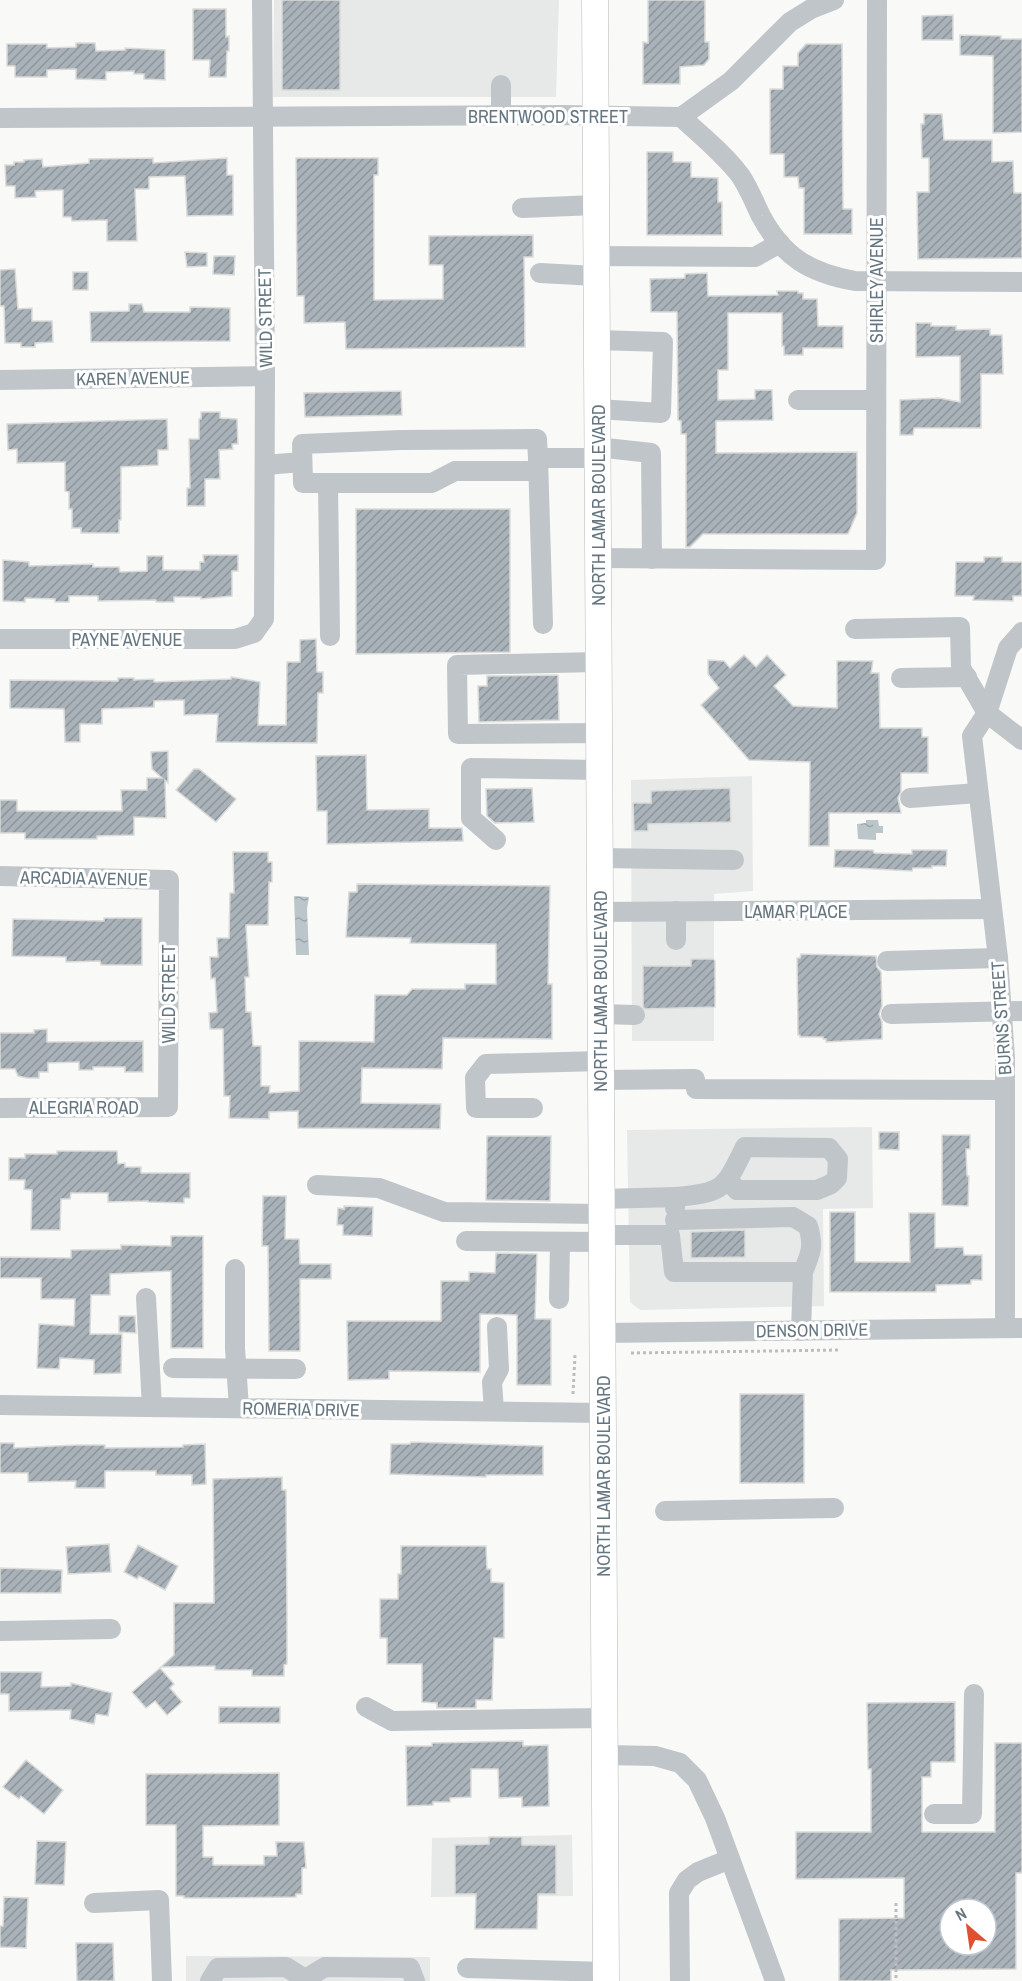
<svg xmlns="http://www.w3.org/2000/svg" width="1022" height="1981" font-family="'Archivo Narrow',sans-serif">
  <defs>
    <pattern id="water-ripples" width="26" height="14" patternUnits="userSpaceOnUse" patternTransform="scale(1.5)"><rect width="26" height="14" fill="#bac6ca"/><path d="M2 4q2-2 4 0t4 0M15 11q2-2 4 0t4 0" fill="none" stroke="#9ba5a9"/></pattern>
    <pattern id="building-hatch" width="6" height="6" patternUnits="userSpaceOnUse" patternTransform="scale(1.5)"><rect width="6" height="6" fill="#a9b2b8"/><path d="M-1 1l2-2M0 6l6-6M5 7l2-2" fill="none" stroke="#8d959b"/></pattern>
  </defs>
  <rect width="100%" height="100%" fill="#f9f9f7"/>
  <g fill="#e7e8e8">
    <path d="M274,0H559L556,97H273Z"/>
    <path d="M752,776L753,891L714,894V1041H632L631,780Z"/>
    <path d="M872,1127L873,1208L823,1209L824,1306L640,1310L630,1302L627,1130Z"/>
    <path d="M572,1835L573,1896L431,1897L432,1838Z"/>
    <path d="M186,1956L430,1957V1981H186Z"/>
  </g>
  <g fill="url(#water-ripples)">
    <path d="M866,820H878L879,826H883V833H876V840L858,839L857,824L866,823Z"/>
    <path d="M294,896L309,897L307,909L309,955H296Z"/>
  </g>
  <g fill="url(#building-hatch)" stroke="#dbdbd9" stroke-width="1.5" fill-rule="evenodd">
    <rect x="282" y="0" width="58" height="90"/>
    <path d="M648,0H705V42H709V59L704,65L680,67V84H643V42L648,43Z"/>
    <path d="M193,9H226V37L229,36V51H227L226,77H209L210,60H193Z"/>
    <path d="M953,15V40H922V16Z"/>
    <path d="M960,35L1001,36V39H1022V132L993,133V56L960,55Z"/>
    <path d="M76,43H95L96,51L125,50V48L165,50V80L144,79V74H134V71L106,72V80L76,79V69L47,70V77H15V66H7V44H47V48L76,47Z"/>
    <path d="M806,44H842L843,209H852V234H804V188H799L798,177H784V154H770V89H783V66H798V53Z"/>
    <path d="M924,114H942L944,140H992V162L1013,161L1014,193H1022V258L918,259L917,192H929V158H922L921,124H924Z"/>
    <path d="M647,152H673V162H691V177L718,178V202H722V235H647Z"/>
    <path d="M153,158V163L227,158V175H233V215L187,216L185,176L149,177V189H135L137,241H107V220L72,221L71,217H63V190L35,191L36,197L15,198V186H6L5,165H14V162H24V160L42,159L43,167L89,163V159Z"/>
    <path d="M296,158H378V175H374V300L443,299V265H429V236L533,235V257H524L525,347L346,349L345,322L304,323V296H297Z"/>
    <path d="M185,252L207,253V266L187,267Z"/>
    <path d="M214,256H235L234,275L213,274Z"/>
    <path d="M15,269L18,309L32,308V321H52L53,342L35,343V347H21V343H5L4,306H0V270Z"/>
    <rect x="73" y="272" width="15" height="18"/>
    <path d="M707,273L708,296L778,295L777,291H798V293H803V299H817L818,326H843V348H803V355H784V346H782V313H728V370H718V400L755,399V390H772L773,420L716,421V453L857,452V513L848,534H703L690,547H686V434H681V421L678,420L677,312H651L650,279L685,278V274Z"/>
    <path d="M129,304H142L144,312H190V307L230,308V341L91,342L90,312L129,311Z"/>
    <path d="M916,323H931V326H956V330L990,329V335H1002L1003,374H981V428H914L913,435H900V400L939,398L960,402V356L916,357Z"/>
    <path d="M401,391L402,415L305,417L304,393Z"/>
    <path d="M201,412H220V418L237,419L238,444H232L233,449L219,450L220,479H205V506H187V488H190L189,439H199V419H201Z"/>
    <path d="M167,419L168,450H158V465L121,467V520H119V533H81V528H72V509H69V492L65,491V462L17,463V449L8,450L7,424Z"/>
    <path d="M356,509H510V652L356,654Z"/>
    <path d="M203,555H238V571H232V596L201,599V597H174V602H156V600L98,601V596H69V602H55V599L25,598V602L3,601V560L29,562V566L93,564V567H119L120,572L147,571V556H163V570H200V562H204Z"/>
    <path d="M984,557H1002V562H1022V596H1013V601L973,600L974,596H955L956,562H984Z"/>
    <path d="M316,639L317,672H323V693H318L317,743L216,742L218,714L184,715V700L154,701V707L102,709V724H80V742H65L64,709L10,708V680L118,681V678H134V680L154,679V682L231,679V677L260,682L258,725H286L287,662H300V640Z"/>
    <path d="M744,655L756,667L767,655L786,675L774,686L793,706L837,708V661H873L871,673H879L880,728H922V737H928V773H901V791L898,798L901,813H829V846H809L810,762L749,760L701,705L719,688L708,674V660L724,661L730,668Z"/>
    <path d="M558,675L559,720L479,722L478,686H487V676Z"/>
    <path d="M168,751V783L165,780L166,818L134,817V835L97,836V839H25V833H0V800H17V811H122L121,790H147V778H162L152,769L151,752Z"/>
    <path d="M366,755L367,810L429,809V828H462L463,841L327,844V811H317L316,756Z"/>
    <path d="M194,769H199L236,799L216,822L176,790Z"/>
    <path d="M532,788L534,822L495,823L487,816L486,789Z"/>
    <path d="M730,788L731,822L648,824V831H634L633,803H651V791Z"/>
    <path d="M835,850H873L874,853L912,854V850H947L946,866H932V868H913L912,871L834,867Z"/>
    <path d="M233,852H268V862H272V882H269L268,925H246L249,977H245L246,1012H251L253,1046H261V1086H270L269,1093L299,1091V1041L374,1042L375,995H407L412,989H465V984H496V944L410,943L411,938L346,937L349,892H357V884L550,886L548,984H552V1039L443,1038L442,1069L362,1068L361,1103L441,1104L440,1129L298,1128V1111L269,1112V1119L229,1118L230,1096H224L223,1029H210L209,1013L217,1012L215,978L211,979L210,957H218L217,938H229L230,893H234Z"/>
    <path d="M104,918H142V965H101L100,961L66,962V957L12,956L13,919L104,921Z"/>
    <path d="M801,954L876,956L877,967L881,972L882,1006L879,1014L882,1022V1039L826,1042V1039H823V1037H800V1035H798L797,958H800Z"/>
    <path d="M691,959H713L715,961V1007L645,1009L643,1007V966H691Z"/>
    <path d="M47,1029V1042L143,1041V1072H125V1067H93V1070H79V1062L48,1063V1072H39V1078H27L18,1076L15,1069H0V1033H34V1030Z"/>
    <path d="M879,1132H899V1150L879,1149Z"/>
    <path d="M942,1135H970V1149H966L967,1176H969L968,1206L942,1205Z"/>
    <path d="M487,1136H551L550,1201L486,1200Z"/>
    <path d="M57,1151H117L118,1164L125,1163V1167H141V1173H190V1198H184V1203L148,1202V1201L108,1202V1193H71L70,1199H61L60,1230H31L32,1190L24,1189L25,1180H9V1158H25V1154H57Z"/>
    <path d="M263,1196H286L285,1239H299L300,1264H331V1279H300V1351H269L268,1246H262Z"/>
    <path d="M344,1206L373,1207L372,1236L343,1235V1225H337L338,1208L344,1209Z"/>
    <path d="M830,1212H855V1262H910L909,1213H935V1248L963,1247L964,1255H982V1280H971V1284L936,1285V1292H830Z"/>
    <path d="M745,1230V1257L691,1258V1232Z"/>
    <path d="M171,1236H203V1348H171V1271L110,1274V1295H91L90,1334H122L121,1373L94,1374V1360L60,1358L59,1369L37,1368L39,1324L74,1326L75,1299H41V1278H0V1257L71,1258V1250L121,1249V1245L171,1246Z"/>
    <path d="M496,1253L537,1254L535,1319H551V1385H517V1315L480,1314V1372L389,1371V1379L348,1380L347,1321H441V1281H469V1272L495,1273Z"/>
    <path d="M119,1316H135L136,1333L119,1332Z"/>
    <rect x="740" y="1394" width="64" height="89"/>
    <path d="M411,1442L543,1446V1475H486V1477L390,1474L391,1444H410Z"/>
    <path d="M0,1443H14V1448L76,1445H105V1448L183,1447V1445L205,1444L206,1484L192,1485V1475H156V1471H105V1488H75L76,1481L28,1482V1473H0Z"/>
    <path d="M282,1477V1490H286L287,1616V1664L284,1665V1676H252V1670H215V1666L161,1667L174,1655V1603H214L213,1479Z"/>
    <path d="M109,1544L111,1572L68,1574L66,1547Z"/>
    <path d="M138,1545L178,1566L165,1590L139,1576L137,1579L124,1572Z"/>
    <path d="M401,1546H486L487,1569H491V1582L504,1583V1638H494L492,1700H476V1708H437V1703L422,1702V1664H387V1638H380V1599H398V1574H401Z"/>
    <path d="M0,1568L62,1570L61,1593H0Z"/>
    <path d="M160,1668L174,1684L170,1688L182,1702L167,1715L155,1701L146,1708L132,1692Z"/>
    <path d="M0,1672H42L41,1687L71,1686V1683L112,1693L108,1716L96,1714L94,1724L70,1719L71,1710L9,1711V1694H0Z"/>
    <path d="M955,1702V1762H931V1777H922V1832H995V1743H1022V1873H1016V1969L891,1970V1981H839V1919L904,1918V1878L796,1879V1832H871V1769H868L867,1703ZM950,1909H986V1945H950Z"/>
    <rect x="219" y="1707" width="61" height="16"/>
    <path d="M523,1741V1746L548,1745L549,1806L522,1807V1797L499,1798L498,1769H471V1797L450,1798V1802H433V1805L407,1806L406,1746H432V1743Z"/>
    <path d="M26,1760L63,1790L44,1814L21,1796L19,1799L3,1787Z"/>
    <path d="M279,1773V1825L203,1826V1857H213V1865H264V1856H277L276,1842H304L306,1868H302V1894H296V1897L221,1898H184V1896H176V1825H146V1774Z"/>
    <path d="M489,1837H522V1845H556V1894H538L537,1929H475L476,1894H455V1845L489,1844Z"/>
    <path d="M37,1841L66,1842L64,1885L35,1884Z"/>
    <path d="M4,1897L28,1898L26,1948L0,1947V1926H3Z"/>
    <path d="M76,1943H113L114,1981H77Z"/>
  </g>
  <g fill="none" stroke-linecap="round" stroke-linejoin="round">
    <defs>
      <path id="major" d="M595,0L606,1981"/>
    </defs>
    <use href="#major" stroke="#b4b9bd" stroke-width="27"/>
    <g stroke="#bbbec1" stroke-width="3" stroke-dasharray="3 3" stroke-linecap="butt">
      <path d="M631,1353L839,1350"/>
      <path d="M573,1394L575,1355"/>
      <path d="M896,1903V1981"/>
    </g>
    <g stroke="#c0c5c9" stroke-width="20">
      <path d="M501,85V115"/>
      <path d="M681,117L731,81L790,22L811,9L834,0"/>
      <path d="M0,118L563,115L681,117C701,135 723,153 740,175C749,188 754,202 761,216C783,257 810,273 855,281L1022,282"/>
      <path d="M522,208L596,205"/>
      <path d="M596,256L755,257L780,243"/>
      <path d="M540,273L596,276"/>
      <path d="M597,340L663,342L661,413L597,409"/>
      <path d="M0,380L265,376"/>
      <path d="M798,400H875"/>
      <path d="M597,447L651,453L652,559"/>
      <path d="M538,458H597"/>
      <path d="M265,465L302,462"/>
      <path d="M538,471H455L432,483H303L302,444L401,440L537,439L538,458L543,624"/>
      <path d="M328,483L330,636"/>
      <path d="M598,558L876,560L877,0"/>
      <path d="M855,629L960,627L961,668L987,713L1022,740"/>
      <path d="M0,639H235L254,633L264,619L265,376L262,0"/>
      <path d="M598,662L457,665L458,734L599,733"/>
      <path d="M901,678L967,677"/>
      <path d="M910,798L978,793"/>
      <path d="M496,840L471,818V768L599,770"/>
      <path d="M600,858L734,860"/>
      <path d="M0,876L169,880L168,1107L0,1108"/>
      <path d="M600,912L992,909"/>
      <path d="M676,940V911"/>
      <path d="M887,961L998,958"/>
      <path d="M601,1014L635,1015"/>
      <path d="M891,1014L1022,1011"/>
      <path d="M601,1080L695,1079L696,1089L1005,1090"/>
      <path d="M533,1108H476L475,1078L486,1064L601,1061"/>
      <path d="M317,1185L379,1188L444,1212L602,1214"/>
      <path d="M676,1197C724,1192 724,1190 745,1147L829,1148L838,1159L837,1178L831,1184L817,1190H737L729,1181"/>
      <path d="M601,1199L676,1197L675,1208"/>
      <path d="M675,1220L793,1217L808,1226C814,1246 811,1253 803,1272"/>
      <path d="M602,1235H670L674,1272H803L801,1331"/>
      <path d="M466,1241L602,1242"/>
      <path d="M235,1269V1348L239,1408"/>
      <path d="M146,1298L152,1407"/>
      <path d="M559,1299L560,1242"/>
      <path d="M1005,1328V1058L998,958L972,736L987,713L1008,648L1022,632"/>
      <path d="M602,1333L1022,1328"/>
      <path d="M173,1368L296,1369"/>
      <path d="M0,1405L603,1413"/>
      <path d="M494,1411L492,1382L499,1369L497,1327"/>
      <path d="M665,1511L834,1508"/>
      <path d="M0,1631L111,1629"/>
      <path d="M366,1707L392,1721L605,1718"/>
      <path d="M605,1755L655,1756L680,1763L697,1780L715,1818L775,1981"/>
      <path d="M934,1814H972L974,1694"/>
      <path d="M94,1903L159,1900L162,1981"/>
      <path d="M467,1968L606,1972"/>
      <path d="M210,1981L218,1968L286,1967L305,1979"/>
      <path d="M305,1981V1979L325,1967L410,1968L415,1981"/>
      <path d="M680,1981L679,1893L687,1880L698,1872L730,1859"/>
    </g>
    <use href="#major" stroke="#fff" stroke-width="26"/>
  </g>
  <g text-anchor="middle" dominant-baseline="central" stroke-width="6" stroke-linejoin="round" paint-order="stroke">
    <g font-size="18" fill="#657681" stroke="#fff">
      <text x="548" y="116">BRENTWOOD STREET</text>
      <text transform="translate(876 280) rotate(-90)">SHIRLEY AVENUE</text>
      <text transform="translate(265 318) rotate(-91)">WILD STREET</text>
      <text transform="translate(133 378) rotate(-1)">KAREN AVENUE</text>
      <text transform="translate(598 505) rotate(-90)">NORTH LAMAR BOULEVARD</text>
      <text x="127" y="639">PAYNE AVENUE</text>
      <text transform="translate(84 878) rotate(1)">ARCADIA AVENUE</text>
      <text x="796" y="911">LAMAR PLACE</text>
      <text transform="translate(600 991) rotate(-90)">NORTH LAMAR BOULEVARD</text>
      <text transform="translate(168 994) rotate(-90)">WILD STREET</text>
      <text transform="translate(1001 1018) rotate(-94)">BURNS STREET</text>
      <text x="84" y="1107">ALEGRIA ROAD</text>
      <text transform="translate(812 1330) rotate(-1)">DENSON DRIVE</text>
      <text transform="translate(301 1409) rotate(1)">ROMERIA DRIVE</text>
      <text transform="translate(603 1476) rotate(-90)">NORTH LAMAR BOULEVARD</text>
    </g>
  </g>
  <g transform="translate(968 1927) rotate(331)"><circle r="28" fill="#ffffff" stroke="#c1c8cd" stroke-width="1.5"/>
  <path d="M0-4.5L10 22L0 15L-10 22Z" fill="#df5031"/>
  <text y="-9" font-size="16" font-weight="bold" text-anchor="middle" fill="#657681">N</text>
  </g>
</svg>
